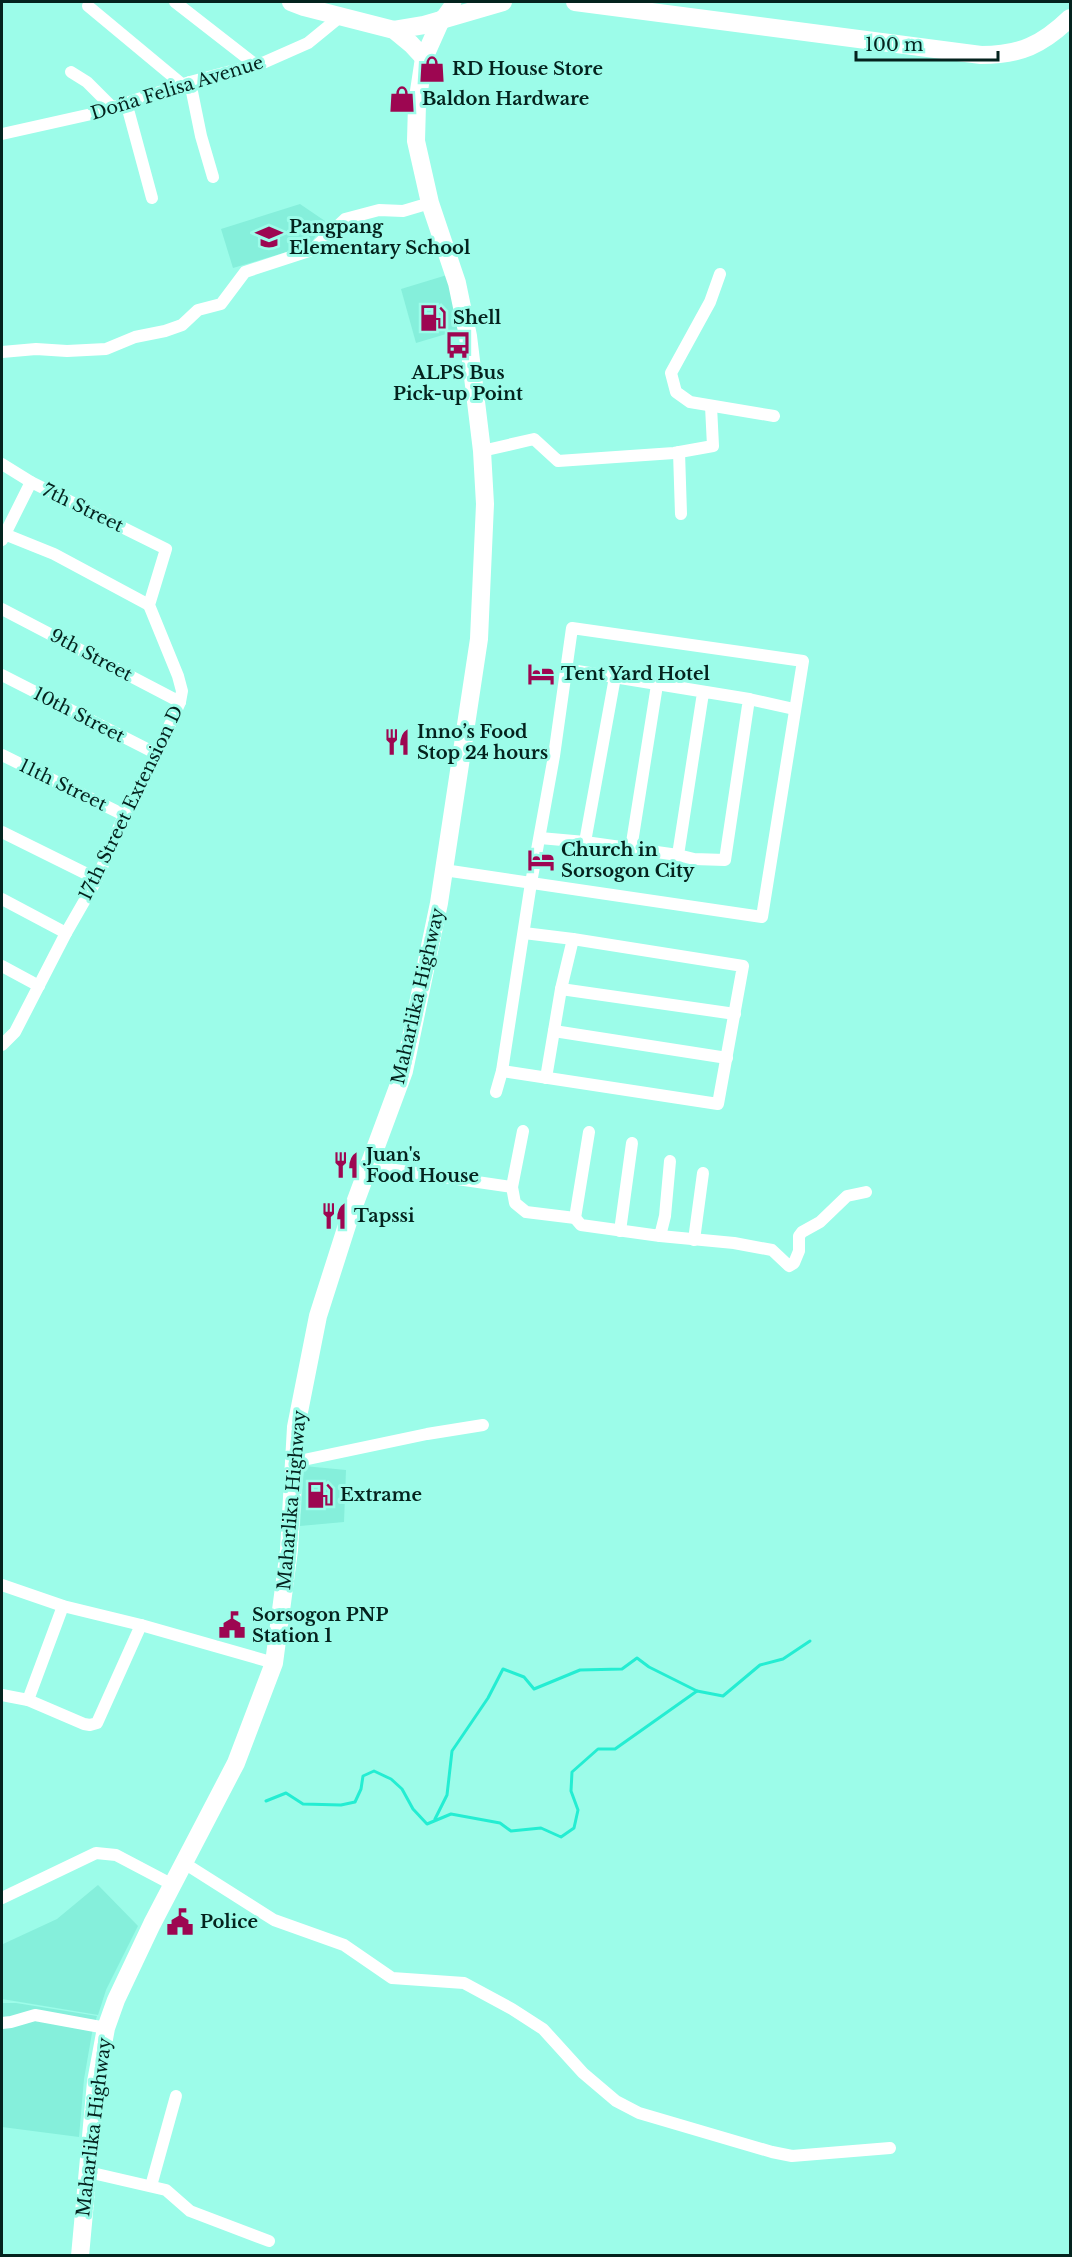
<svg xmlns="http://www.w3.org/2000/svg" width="1072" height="2257" font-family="'Libre Baskerville',serif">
  <rect width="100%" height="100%" fill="#9cfce9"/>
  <g fill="#85efdb">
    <path d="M300,204L325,221L310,245L233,268L221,229Z"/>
    <path d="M447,275L463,329L416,343L401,289Z"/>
    <path d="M304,1466L346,1470L344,1522L300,1526Z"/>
    <path d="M98,1885L138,1926L106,1990L98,2015L2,1999L3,1944L57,1919Z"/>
    <path d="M2,2003H16L97,2016L92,2033L84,2079L79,2137L2,2127Z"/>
  </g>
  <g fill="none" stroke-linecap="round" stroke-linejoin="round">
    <g stroke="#24edd2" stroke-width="3">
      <path d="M266,1801L286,1793L303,1804L341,1805L355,1802L361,1789L363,1776L374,1771L391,1779L402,1789L413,1809L427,1824L451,1814L500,1823L511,1831L541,1828L561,1837L574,1828L578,1810L571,1791L572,1772L598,1749H615L697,1691L723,1696L760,1665L783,1659L810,1641"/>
      <path d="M435,1819L447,1795L452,1751L488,1698L503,1669L524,1677L534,1689L580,1670L622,1669L637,1658L649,1667L697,1691"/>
    </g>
    <g stroke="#fff" stroke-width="12">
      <path d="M175,2L256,65"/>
      <path d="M88,6L183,85"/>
      <path d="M71,72L87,82L112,107"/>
      <path d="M190,82L201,136L213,177"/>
      <path d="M126,102L152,198"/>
      <path d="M2,134L96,113L190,82L265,62L308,43L341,16"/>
      <path d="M720,274L710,302L671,373L676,392L690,402L774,416"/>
      <path d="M2,352L36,349L67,351L106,349L135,337L165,331L182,325L198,310L221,304L245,272L312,250L345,219L379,210L403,211L430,203"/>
      <path d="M482,451L534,439L558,461L674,453L713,446L711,406"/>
      <path d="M679,452L681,514"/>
      <path d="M2,464L31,482L166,549L149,605L178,676L182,691L180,702L157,754L124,815L97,879L66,933L15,1032L2,1045"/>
      <path d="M2,533L54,554L149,605"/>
      <path d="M2,540L31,482"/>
      <path d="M2,609L180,702"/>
      <path d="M565,669L749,699L725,860L694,859L678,855L703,693"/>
      <path d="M2,675L157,754"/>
      <path d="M749,699L794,709"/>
      <path d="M2,755L124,815"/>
      <path d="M2,832L97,879"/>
      <path d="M540,838L585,842L678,855"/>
      <path d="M585,842L615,677"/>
      <path d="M631,849L657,685"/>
      <path d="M444,870L762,917L803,661L572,628L554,756L531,883L502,1071L496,1092"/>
      <path d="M2,899L66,933"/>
      <path d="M2,966L39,986"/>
      <path d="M561,989L735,1014"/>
      <path d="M554,1031L727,1058"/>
      <path d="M502,1071L718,1104L743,966L573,939L524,933"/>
      <path d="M546,1078L561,989L573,939"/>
      <path d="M523,1131L512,1187L515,1203L526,1212L575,1218L589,1132"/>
      <path d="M368,1166L512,1187"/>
      <path d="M575,1218L581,1225L660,1236L665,1216L670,1161"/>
      <path d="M620,1231L632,1143"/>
      <path d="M660,1236L734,1243L772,1250L789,1266L794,1263L799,1251V1236L802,1232L820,1222L847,1196L866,1192"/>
      <path d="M694,1240L703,1173"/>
      <path d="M294,1462L427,1434L483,1425"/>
      <path d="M2,1585L63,1606L141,1625L274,1663"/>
      <path d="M2,1695L28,1700L63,1606"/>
      <path d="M28,1700L84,1724L90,1725L97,1723L141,1625"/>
      <path d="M184,1863L274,1920L344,1945L392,1978L464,1983L512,2009L543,2029L583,2073L616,2101L639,2113L772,2152L792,2156L890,2148"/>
      <path d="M2,1898L96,1853L116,1855L173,1885"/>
      <path d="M2,2023L11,2022L35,2015L106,2028"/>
      <path d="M88,2172L166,2190L190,2211L269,2241"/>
      <path d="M151,2186L176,2096"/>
    </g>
    <path stroke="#fff" stroke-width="15" d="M441,20L454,2"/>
    <g stroke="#fff" stroke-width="18">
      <path d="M291,2L304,7L394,30L411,44L424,58"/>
      <path d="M575,2L981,55C1020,55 1042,45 1070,18"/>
      <path d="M394,30L424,25L503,2"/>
      <path d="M80,2256L96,2082L106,2028L116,2000L152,1924L236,1763L274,1663L289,1550L296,1427L318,1316L349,1219L404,1071L439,903L479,639L485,504L482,451L468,336L457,283L430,203L416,141L417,104L424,58L441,20"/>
    </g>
  </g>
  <defs>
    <symbol id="shop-bare" viewBox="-9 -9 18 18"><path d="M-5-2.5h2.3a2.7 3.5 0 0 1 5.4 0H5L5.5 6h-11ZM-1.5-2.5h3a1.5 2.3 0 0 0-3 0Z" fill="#9d0651" stroke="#9cfce9" stroke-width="2.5" paint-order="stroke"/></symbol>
    <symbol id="school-bare" viewBox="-9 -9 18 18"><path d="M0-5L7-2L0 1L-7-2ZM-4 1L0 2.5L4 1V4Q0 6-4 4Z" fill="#9d0651" stroke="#9cfce9" stroke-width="2.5" paint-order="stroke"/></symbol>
    <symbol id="fuel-bare" viewBox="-9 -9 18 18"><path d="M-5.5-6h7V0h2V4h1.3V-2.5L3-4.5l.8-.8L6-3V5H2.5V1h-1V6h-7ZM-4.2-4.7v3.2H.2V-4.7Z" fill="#9d0651" stroke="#9cfce9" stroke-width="2.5" paint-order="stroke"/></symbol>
    <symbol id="bus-bare" viewBox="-9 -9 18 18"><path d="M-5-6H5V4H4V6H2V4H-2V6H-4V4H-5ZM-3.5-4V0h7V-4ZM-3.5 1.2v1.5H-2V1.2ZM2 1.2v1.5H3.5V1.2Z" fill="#9d0651" stroke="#9cfce9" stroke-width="2.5" paint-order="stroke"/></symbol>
    <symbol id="hotel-bare" viewBox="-9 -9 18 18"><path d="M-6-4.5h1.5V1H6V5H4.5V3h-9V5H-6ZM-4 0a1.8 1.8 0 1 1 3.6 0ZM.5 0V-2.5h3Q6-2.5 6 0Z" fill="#9d0651" stroke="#9cfce9" stroke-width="2.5" paint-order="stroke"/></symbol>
    <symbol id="restaurant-bare" viewBox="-9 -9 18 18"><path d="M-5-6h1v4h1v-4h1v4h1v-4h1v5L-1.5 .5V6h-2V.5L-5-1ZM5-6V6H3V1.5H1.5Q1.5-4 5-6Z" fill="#9d0651" stroke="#9cfce9" stroke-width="2.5" paint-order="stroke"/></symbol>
    <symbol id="civic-bare" viewBox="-9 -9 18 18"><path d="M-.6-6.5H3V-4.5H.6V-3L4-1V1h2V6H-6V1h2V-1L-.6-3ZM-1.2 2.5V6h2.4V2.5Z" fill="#9d0651" stroke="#9cfce9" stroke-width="2.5" paint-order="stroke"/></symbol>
  </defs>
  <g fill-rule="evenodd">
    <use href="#shop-bare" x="413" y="50" width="38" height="38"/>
    <use href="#shop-bare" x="383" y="80" width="38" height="38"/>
    <use href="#school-bare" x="250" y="218" width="38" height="38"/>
    <use href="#fuel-bare" x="414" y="299" width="38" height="38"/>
    <use href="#bus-bare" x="439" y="326" width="38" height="38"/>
    <use href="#hotel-bare" x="522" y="655" width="38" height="38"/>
    <use href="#restaurant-bare" x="378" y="723" width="38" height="38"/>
    <use href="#hotel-bare" x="522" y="841" width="38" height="38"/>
    <use href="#restaurant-bare" x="327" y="1146" width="38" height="38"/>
    <use href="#restaurant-bare" x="315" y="1197" width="38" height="38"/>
    <use href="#fuel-bare" x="301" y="1476" width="38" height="38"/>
    <use href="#civic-bare" x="213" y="1606" width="38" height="38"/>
    <use href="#civic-bare" x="161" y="1903" width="38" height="38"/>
  </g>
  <g text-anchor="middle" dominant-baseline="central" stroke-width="6" stroke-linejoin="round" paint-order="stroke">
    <g font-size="18" font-weight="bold" fill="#04231e" stroke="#9cfce9" text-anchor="start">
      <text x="452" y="69">RD House Store</text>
      <text x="422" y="99">Baldon Hardware</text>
      <text x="289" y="227">Pangpang<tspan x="289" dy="21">Elementary School</tspan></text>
      <text x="453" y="318">Shell</text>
      <text x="458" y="373" text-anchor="middle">ALPS Bus<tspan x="458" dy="21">Pick-up Point</tspan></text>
      <text x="561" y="674">Tent Yard Hotel</text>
      <text x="417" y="732">Inno’s Food<tspan x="417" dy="21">Stop 24 hours</tspan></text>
      <text x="561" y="850">Church in<tspan x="561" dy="21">Sorsogon City</tspan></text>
      <text x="366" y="1155">Juan's<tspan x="366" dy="21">Food House</tspan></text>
      <text x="354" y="1216">Tapssi</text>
      <text x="340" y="1495">Extrame</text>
      <text x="252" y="1615">Sorsogon PNP<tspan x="252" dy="21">Station 1</tspan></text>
      <text x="200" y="1922">Police</text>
    </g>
    <g font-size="18" fill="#04231e" stroke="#9cfce9">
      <text transform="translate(177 88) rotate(-17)">Doña Felisa Avenue</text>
      <text transform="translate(83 508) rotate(26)">7th Street</text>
      <text transform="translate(91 655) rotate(28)">9th Street</text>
      <text transform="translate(79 715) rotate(27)">10th Street</text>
      <text transform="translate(63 785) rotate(26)">11th Street</text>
      <text transform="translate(131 803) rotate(-64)">17th Street Extension D</text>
      <text transform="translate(418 996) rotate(-77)">Maharlika Highway</text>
      <text transform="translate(292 1500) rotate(-85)">Maharlika Highway</text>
      <text transform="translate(94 2127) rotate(-83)">Maharlika Highway</text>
    </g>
  </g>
  <rect width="1072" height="2257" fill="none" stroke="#04231e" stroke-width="6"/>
  <path d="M856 51v9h142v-9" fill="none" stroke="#04231e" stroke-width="3"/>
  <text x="865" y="51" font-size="18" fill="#04231e" stroke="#9cfce9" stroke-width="4.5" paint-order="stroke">100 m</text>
</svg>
